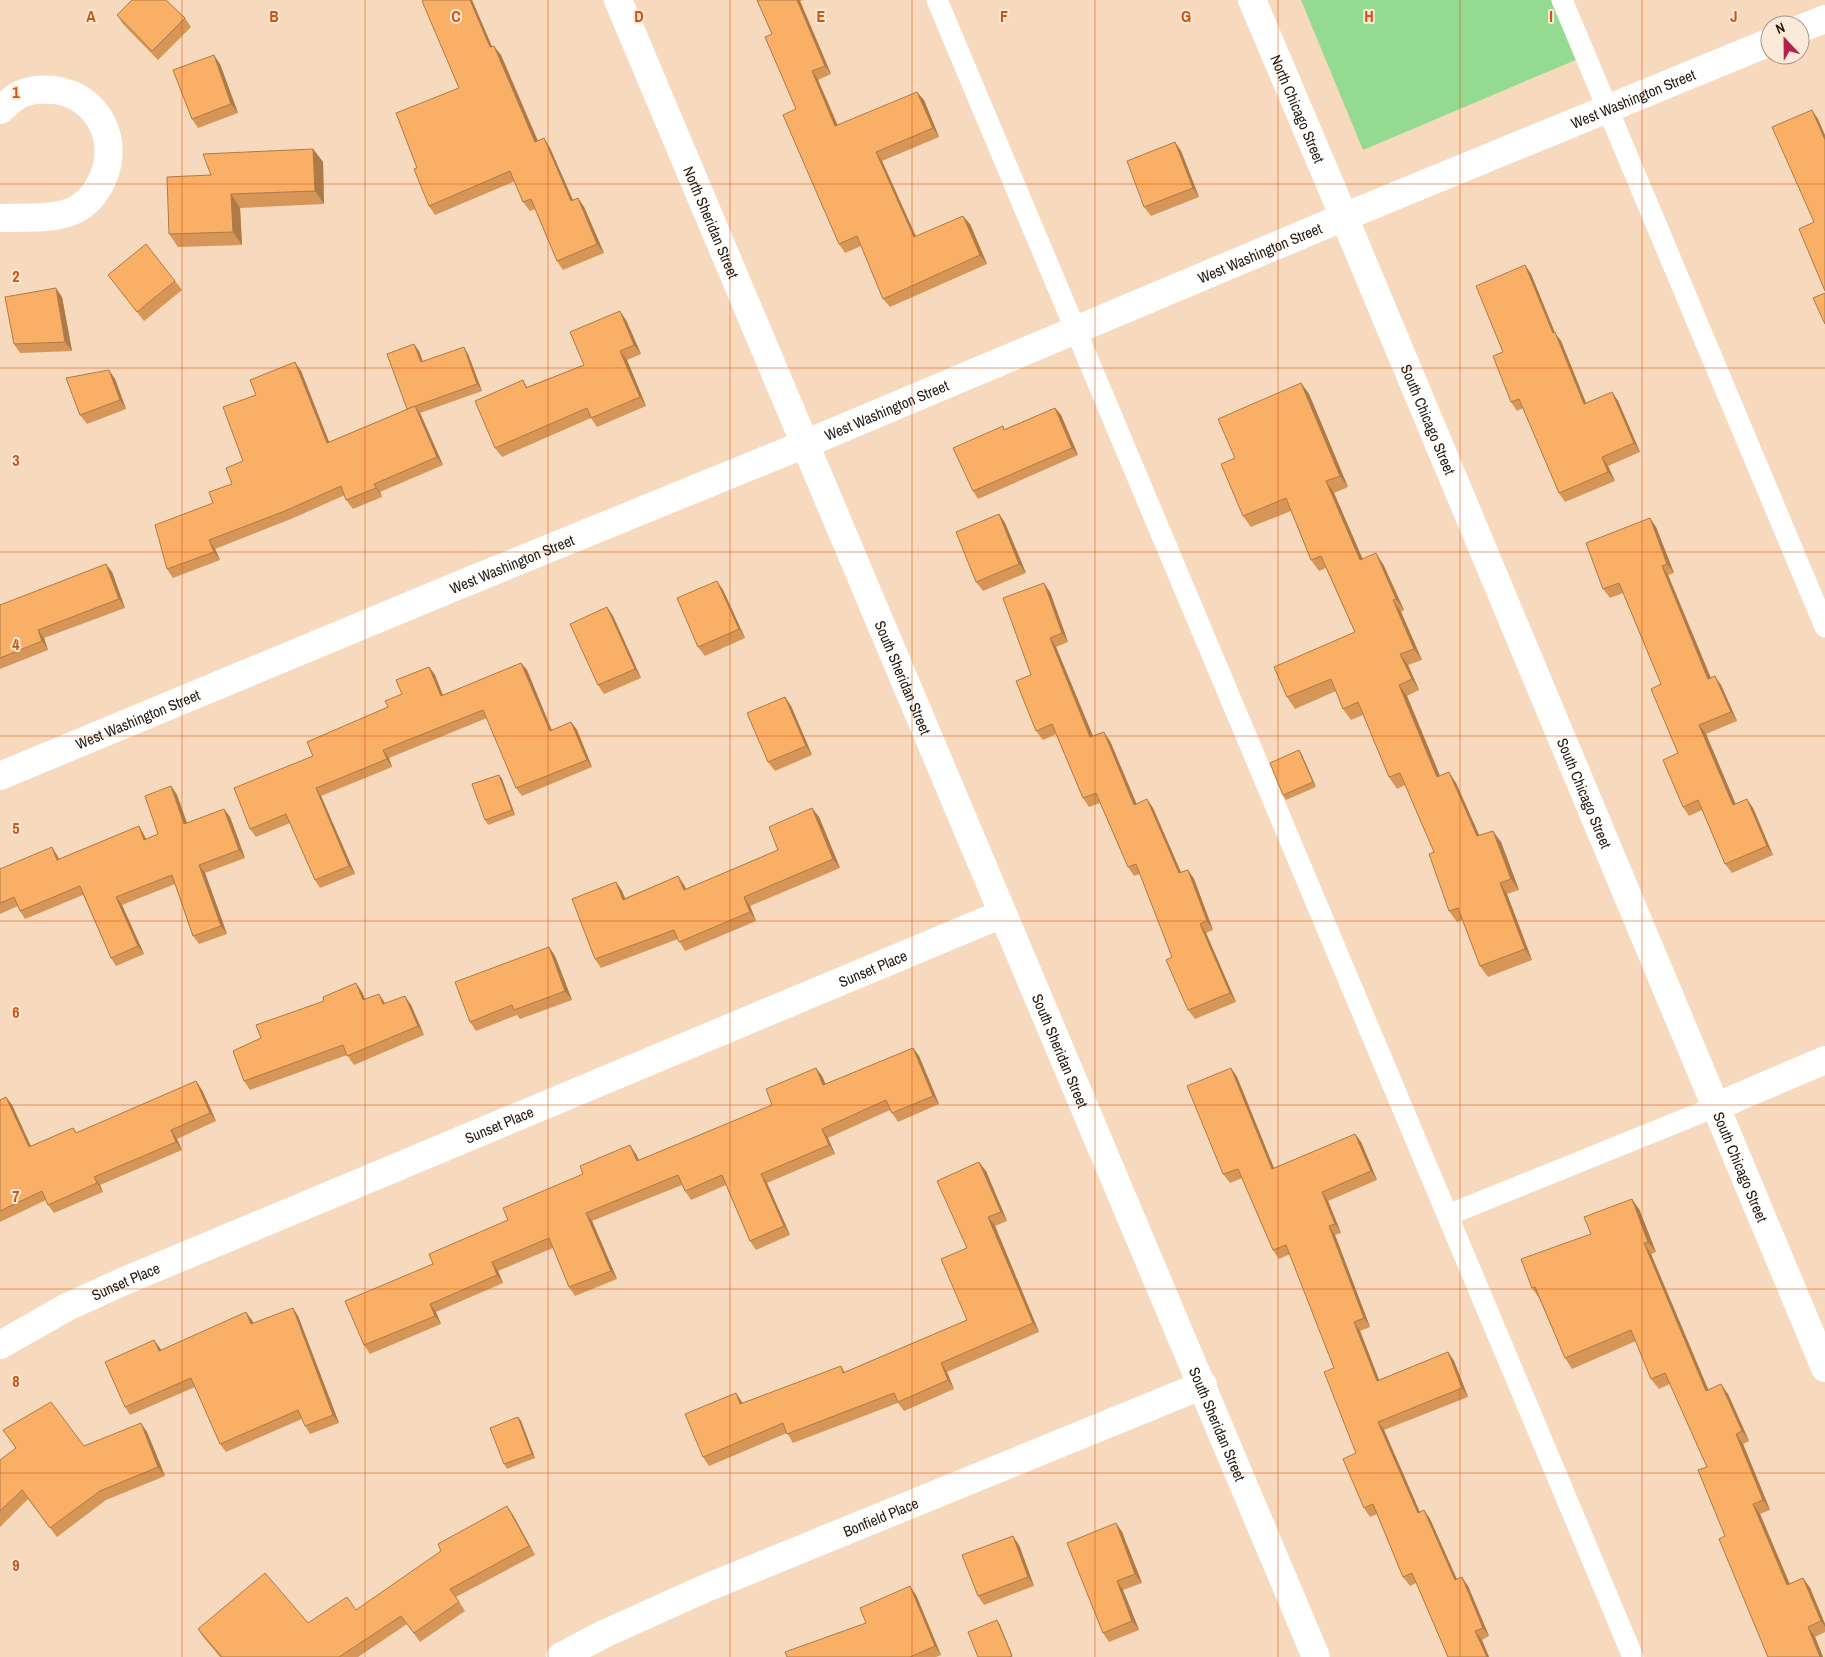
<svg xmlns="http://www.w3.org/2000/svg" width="1825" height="1657" font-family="'Archivo Narrow',sans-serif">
  <rect width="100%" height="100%" fill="#f7d9be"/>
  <path fill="#94db91" d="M1301,0H1553L1578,59L1363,150Z"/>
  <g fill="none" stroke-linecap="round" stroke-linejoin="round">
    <g stroke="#fff" stroke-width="21">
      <path d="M937,0L1633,1657"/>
      <path d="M1562,0L1825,627"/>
      <path d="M1448,1215L1715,1107"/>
    </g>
    <g stroke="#fff" stroke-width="28">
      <path id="s1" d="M1252,0L1344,217L1825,1368"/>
      <path d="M0,110C6,105 14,97 21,94C32,89 44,89 55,90C102,97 122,146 99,186C94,195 85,205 75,210C53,220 24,217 0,218"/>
      <path d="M1715,1107L1825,1060"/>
      <path id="s2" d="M0,1345L67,1307L122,1282L1002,914"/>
      <path id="s3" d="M560,1657L604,1634L706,1588L1203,1385"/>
    </g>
    <g stroke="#fff" stroke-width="28">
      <path id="s4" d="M618,0L1316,1657"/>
      <path d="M1800,29L1825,19"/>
      <path id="s5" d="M0,776L452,588L805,444L1344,217L1770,42"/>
    </g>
  </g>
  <g fill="#d69657">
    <path d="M424,0H472L492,47L501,55L538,141L544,138L550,148L573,200L578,198L584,207L604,253L563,270L557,261L535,209L530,211L523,202L515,181L435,215L429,206L417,168L459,88Z"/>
    <path d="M757,0H804L800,1L831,74L818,80L837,125L924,100L939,137L882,161L916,236L970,224L987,264L890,307L883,299L861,246L845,253L839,244L772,34Z"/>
    <path d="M117,15L185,18L191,27L158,60L123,24Z"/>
    <path d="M220,64L238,113L198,128L192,119Z"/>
    <path d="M1175,142L1181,151L1199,197L1151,216L1144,207Z"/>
    <path d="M313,149L323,162L324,204L240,208L242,245L178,247L169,234L211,175Z"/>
    <path d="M1525,265L1531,274L1555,333L1561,341L1586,403L1612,392L1618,401L1640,452L1608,466L1615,481L1565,502L1559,493L1523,408L1517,411L1511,402L1503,352Z"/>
    <path d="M108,275L175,281L182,290L144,321Z"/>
    <path d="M62,297L72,351L20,353L14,344Z"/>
    <path d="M626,320L641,354L627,360L646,406L597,427L591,418L502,457L495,448L523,380L527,387L584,365Z"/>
    <path d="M419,351L423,361L468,354L482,391L420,413L443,465L380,492L382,497L353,509L346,500L345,495L291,519L215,549L220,560L173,578L167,569L213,503L232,484L243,461L256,395L301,371L329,442L408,409Z"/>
    <path d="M115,379L126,409L87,424L80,415Z"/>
    <path d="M1301,383L1309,394L1348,487L1334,493L1362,559L1383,564L1404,610L1401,612L1422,660L1408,665L1419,690L1407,696L1440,776L1456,783L1479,836L1501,842L1519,890L1507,894L1532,960L1488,977L1480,966L1463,920L1457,922L1449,911L1434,852L1405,785L1397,789L1389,777L1363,715L1351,720L1343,709L1336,691L1295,709L1287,697L1355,632L1326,568L1319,571L1311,560L1291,511L1251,527L1243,516L1235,458Z"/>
    <path d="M1055,408L1061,415L1078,455L978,499L973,491L1005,429Z"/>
    <path d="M999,514L1005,523L1026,573L983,591L976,582Z"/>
    <path d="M1656,527L1674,573L1668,575L1711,678L1721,685L1737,721L1706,734L1735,804L1753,808L1773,855L1732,873L1725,864L1702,810L1689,816L1683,807L1678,753L1661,684L1623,593L1610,598L1603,589Z"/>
    <path d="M112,572L125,608L44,638L48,650L0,669V605Z"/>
    <path d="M723,590L745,638L705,656L698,647Z"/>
    <path d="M1050,592L1068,642L1056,647L1093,736L1110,741L1136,804L1153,808L1181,872L1188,870L1194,879L1213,930L1206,933L1236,1002L1195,1019L1188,1010L1172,957L1140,874L1134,876L1128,867L1100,803L1089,807L1083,798L1056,734L1043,740L1036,731L1031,675Z"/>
    <path d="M607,607L613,616L641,678L604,694L598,685Z"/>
    <path d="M521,663L527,670L552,730L571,722L577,730L592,767L522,796L516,788L487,718L389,758L392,767L321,796L355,874L320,888L315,880L290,823L256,837L250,829L313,756L388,707L429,667L435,675L443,695Z"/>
    <path d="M785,697L791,706L812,755L775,771L768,762Z"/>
    <path d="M1299,750L1302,755L1316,787L1286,800L1283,795Z"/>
    <path d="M499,775L502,779L515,815L488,825L485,820Z"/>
    <path d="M171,786L177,795L187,823L224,809L230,817L245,858L205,873L227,934L199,944L193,936L175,884L122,905L144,954L116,966L111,958L83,895L25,919L20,911L18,906L0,914V869L57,855L59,859L139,826L144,835L146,839L158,834Z"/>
    <path d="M812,808L819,817L840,868L750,906L756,921L685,951L678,939L601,968L595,959L616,882L622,891L625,898L678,876L684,885L686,889L778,850Z"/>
    <path d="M549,947L555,956L572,1000L520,1019L517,1015L476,1031L470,1022Z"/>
    <path d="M362,992L365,999L385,1004L411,1005L424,1035L354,1065L347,1055L250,1090L244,1081Z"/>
    <path d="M913,1048L919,1056L939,1104L898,1122L890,1110L828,1138L835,1154L767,1183L790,1235L756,1250L750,1241L726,1185L691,1200L685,1191L682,1185L592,1221L617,1279L575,1296L569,1287L553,1248L498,1271L503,1283L436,1312L441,1324L370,1354L364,1345L433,1264L508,1220L636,1154L639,1160L772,1105L816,1068L822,1076L825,1084Z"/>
    <path d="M1231,1068L1237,1077L1274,1168L1355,1134L1361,1142L1377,1180L1328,1201L1341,1233L1335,1235L1370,1327L1360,1331L1379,1380L1448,1352L1454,1361L1468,1397L1384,1430L1420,1512L1424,1510L1430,1519L1457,1579L1468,1586L1489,1636L1482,1640L1489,1657H1448L1416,1583L1410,1586L1403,1577L1377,1514L1370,1517L1364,1508L1356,1453L1334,1368L1290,1254L1279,1259L1273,1250L1242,1178L1230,1183L1223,1174Z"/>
    <path d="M202,1090L216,1121L177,1139L182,1150L100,1185L103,1192L54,1213L48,1205L46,1200L0,1222V1100L6,1097L12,1105L31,1146L73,1128L77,1133Z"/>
    <path d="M986,1171L1007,1221L995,1226L1039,1332L947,1372L954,1389L904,1411L898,1403L793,1443L787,1433L709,1466L703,1457L736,1393L742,1404L841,1366L845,1372L967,1320V1248Z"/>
    <path d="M1639,1209L1656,1252L1651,1254L1708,1389L1728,1394L1749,1441L1743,1444L1770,1510L1760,1514L1790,1584L1803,1578L1810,1588L1825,1624V1632L1815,1637L1823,1657H1768L1725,1536L1707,1467L1670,1384L1659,1389L1651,1379L1636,1341L1572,1369L1565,1358L1539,1298L1532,1288L1591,1234Z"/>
    <path d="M293,1308L298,1316L339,1423L310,1434L305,1426L302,1419L226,1452L220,1444L195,1387L130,1415L125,1407L160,1348L161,1350L252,1320L253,1323Z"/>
    <path d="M518,1417L521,1421L535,1458L507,1469L504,1464Z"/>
    <path d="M3,1430L84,1446L147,1432L165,1476L106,1500L57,1537L28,1499L0,1527V1460L16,1448Z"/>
    <path d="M513,1515L535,1555L456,1597L465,1611L420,1642L407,1624L358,1657H220L204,1638L198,1629L308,1623L356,1610Z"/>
    <path d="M1116,1523L1122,1532L1142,1583L1123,1590L1139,1630L1109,1642L1103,1633Z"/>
    <path d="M1019,1545L1034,1586L984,1605L978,1596Z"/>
    <path d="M916,1595L941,1655L936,1657H787L866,1623Z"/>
  </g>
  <g fill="#ae7a47">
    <path d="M470,0H472L496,56L490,47Z"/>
    <path d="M797,0H799L800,1L831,74L825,66Z"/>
    <path d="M494,46L501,55L542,151L535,142Z"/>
    <path d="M214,55L220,64L238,113L231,104Z"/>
    <path d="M812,71L818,80L842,135L835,126Z"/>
    <path d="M917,92L924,100L939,137L933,128Z"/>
    <path d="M1812,110L1818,119L1825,135V140Z"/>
    <path d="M544,138L550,148L577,210L571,201Z"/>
    <path d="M1175,142L1181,151L1199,197L1193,188Z"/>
    <path d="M313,149L323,162L324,204L315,191Z"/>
    <path d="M876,152L882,161L920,246L914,237Z"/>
    <path d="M231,194L240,208L242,245L233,232Z"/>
    <path d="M578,198L584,207L604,253L597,244Z"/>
    <path d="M963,216L970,224L987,264L980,255Z"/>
    <path d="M1525,265L1531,274L1555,333L1561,341L1590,413L1584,404L1553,333Z"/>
    <path d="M56,288L62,297L72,351L65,342Z"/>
    <path d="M620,311L626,320L641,354L634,345Z"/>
    <path d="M414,344L419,351L425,369L421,362Z"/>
    <path d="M464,347L468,354L482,391L477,384Z"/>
    <path d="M620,351L627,360L646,406L640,397Z"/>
    <path d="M295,362L301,371L333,452L327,443Z"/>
    <path d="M109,370L115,379L126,409L120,400Z"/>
    <path d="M1301,383L1309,394L1348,487L1340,476Z"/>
    <path d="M1612,392L1618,401L1640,452L1634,443Z"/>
    <path d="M415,406L421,415L443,465L437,457Z"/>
    <path d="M1055,408L1061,415L1078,455L1072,448Z"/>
    <path d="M1602,457L1608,466L1615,481L1608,472Z"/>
    <path d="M1326,481L1334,493L1368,571L1360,560Z"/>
    <path d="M374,484L380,492L382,497L376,488Z"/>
    <path d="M999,514L1005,523L1026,573L1019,564Z"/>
    <path d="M1650,518L1656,527L1674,573L1667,564Z"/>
    <path d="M209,540L215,549L220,560L214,552Z"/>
    <path d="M1376,553L1383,564L1404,610L1396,599Z"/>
    <path d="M106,564L112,572L125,608L119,599Z"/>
    <path d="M1662,566L1668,575L1715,688L1708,679Z"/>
    <path d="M717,581L723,590L745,638L739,629Z"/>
    <path d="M1044,583L1050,592L1068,642L1062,633Z"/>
    <path d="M1393,600L1401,612L1422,660L1414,649Z"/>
    <path d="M607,607L613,616L641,678L635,669Z"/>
    <path d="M38,630L44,638L48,650L42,641Z"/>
    <path d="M1050,638L1056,647L1097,746L1090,737Z"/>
    <path d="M1400,654L1408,665L1419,690L1412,679Z"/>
    <path d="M521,663L527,670L555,739L550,731Z"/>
    <path d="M429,667L435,675L446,704L441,696Z"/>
    <path d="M1715,676L1721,685L1737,721L1731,712Z"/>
    <path d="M1399,685L1407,696L1445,788L1437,777Z"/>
    <path d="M785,697L791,706L812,755L806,746Z"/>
    <path d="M571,722L577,730L592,767L587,760Z"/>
    <path d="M1699,725L1706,734L1740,814L1733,805Z"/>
    <path d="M1104,732L1110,741L1141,814L1134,805Z"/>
    <path d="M383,750L389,758L392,767L387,759Z"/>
    <path d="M1299,750L1302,755L1316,787L1313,782Z"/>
    <path d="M1449,772L1456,783L1485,848L1477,836Z"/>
    <path d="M499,775L502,779L515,815L512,810Z"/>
    <path d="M171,786L177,795L190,832L184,824Z"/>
    <path d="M316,788L321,796L355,874L349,866Z"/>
    <path d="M1147,799L1153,808L1185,882L1179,873Z"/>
    <path d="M1747,799L1753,808L1773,855L1767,846Z"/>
    <path d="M812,808L819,817L840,868L833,859Z"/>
    <path d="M224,809L230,817L245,858L239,850Z"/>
    <path d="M139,826L144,835L150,848L144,840Z"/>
    <path d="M1493,831L1501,842L1519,890L1511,879Z"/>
    <path d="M52,847L57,855L62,868L57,860Z"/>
    <path d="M199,865L205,873L227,934L221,926Z"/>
    <path d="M1188,870L1194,879L1213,930L1207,921Z"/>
    <path d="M678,876L684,885L690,899L684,890Z"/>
    <path d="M616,882L622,891L629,909L623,900Z"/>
    <path d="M1500,883L1507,894L1532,960L1525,949Z"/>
    <path d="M116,897L122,905L144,954L138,946Z"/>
    <path d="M744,897L750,906L756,921L750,912Z"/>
    <path d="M1200,924L1206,933L1236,1002L1230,993Z"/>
    <path d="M549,947L555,956L572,1000L565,991Z"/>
    <path d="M356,983L362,992L369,1009L363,1000Z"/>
    <path d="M379,994L385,1003L390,1013L383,1004Z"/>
    <path d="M405,996L411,1005L424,1035L418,1026Z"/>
    <path d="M913,1048L919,1056L939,1104L933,1096Z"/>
    <path d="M816,1068L822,1076L830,1094L823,1085Z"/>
    <path d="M1231,1068L1237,1077L1278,1178L1272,1169Z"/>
    <path d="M196,1081L202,1090L216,1121L210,1113Z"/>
    <path d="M6,1097L12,1105L35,1156L29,1147Z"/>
    <path d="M822,1129L828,1138L835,1154L829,1145Z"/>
    <path d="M171,1130L177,1139L182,1150L176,1142Z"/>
    <path d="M1355,1134L1361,1142L1377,1180L1371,1171Z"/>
    <path d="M630,1145L636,1154L643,1170L637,1161Z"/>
    <path d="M979,1162L986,1171L1007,1221L1001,1212Z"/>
    <path d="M761,1174L767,1183L790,1235L784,1226Z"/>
    <path d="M94,1177L100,1185L103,1192L97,1183Z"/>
    <path d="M1322,1192L1328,1201L1341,1233L1335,1224Z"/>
    <path d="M1632,1199L1639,1209L1656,1252L1648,1242Z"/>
    <path d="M586,1213L592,1221L617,1279L611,1271Z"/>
    <path d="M988,1217L995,1226L1039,1332L1033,1323Z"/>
    <path d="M1329,1226L1335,1235L1370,1327L1364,1318Z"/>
    <path d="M1644,1243L1651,1254L1713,1401L1706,1391Z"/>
    <path d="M492,1262L498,1271L503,1283L497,1275Z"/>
    <path d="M430,1304L436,1312L441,1324L435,1316Z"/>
    <path d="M293,1308L298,1316L339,1423L333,1415Z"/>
    <path d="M246,1312L252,1320L257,1332L251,1324Z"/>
    <path d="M1354,1322L1360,1331L1383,1390L1377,1381Z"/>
    <path d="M154,1340L160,1348L164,1359L159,1351Z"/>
    <path d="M1448,1352L1454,1361L1468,1397L1462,1388Z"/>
    <path d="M941,1363L947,1372L954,1389L948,1380Z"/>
    <path d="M1721,1384L1728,1394L1749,1441L1742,1431Z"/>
    <path d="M736,1393L742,1402L746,1413L740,1404Z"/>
    <path d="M518,1417L521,1421L535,1458L532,1454Z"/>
    <path d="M1378,1422L1384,1430L1424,1522L1418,1513Z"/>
    <path d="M141,1423L147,1432L165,1476L158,1467Z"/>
    <path d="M1736,1434L1743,1444L1770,1510L1763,1500Z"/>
    <path d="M1753,1504L1760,1514L1794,1595L1787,1585Z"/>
    <path d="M507,1506L513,1515L535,1555L529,1546Z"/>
    <path d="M1424,1510L1430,1519L1461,1589L1455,1580Z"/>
    <path d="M1116,1523L1122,1532L1142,1583L1135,1574Z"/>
    <path d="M1013,1536L1019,1545L1034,1586L1028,1577Z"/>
    <path d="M1462,1577L1468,1586L1489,1636L1483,1628Z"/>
    <path d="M1803,1578L1810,1588L1825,1624V1627L1821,1621Z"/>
    <path d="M1117,1581L1123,1590L1139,1630L1132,1621Z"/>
    <path d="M910,1586L916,1595L941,1655L935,1646Z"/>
    <path d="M997,1620L1000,1625L1013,1657L1012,1656Z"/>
    <path d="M1808,1627L1815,1637L1823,1657H1820Z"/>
    <path d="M1475,1631L1482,1640L1489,1657H1487Z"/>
  </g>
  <g fill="#f9af65" stroke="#ae7a47">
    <path d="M132,0H166L185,18L152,51L117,15Z"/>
    <path d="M424,0H470L490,47L494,46L535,142L544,138L571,201L578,198L597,244L557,261L531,199L523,202L510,171L429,206L414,169L417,168L396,113L459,88L422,1Z"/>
    <path d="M757,0H797L825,66L812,71L835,126L917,92L933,128L876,152L914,237L963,216L980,255L883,299L857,236L839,244L783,115L796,109L765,37L772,34Z"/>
    <path d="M214,55L231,104L192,119L173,70Z"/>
    <path d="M1812,110L1825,140V291L1799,229L1814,222L1772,127Z"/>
    <path d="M1175,142L1193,188L1144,207L1127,161Z"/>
    <path d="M313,149L315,191L231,194L233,232L169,234L167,177L211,175L203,154Z"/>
    <path d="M146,244L175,281L137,312L108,275Z"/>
    <path d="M1525,265L1553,333L1555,332L1584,404L1612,392L1634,443L1602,457L1608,472L1559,493L1519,399L1511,402L1493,356L1503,352L1476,286Z"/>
    <path d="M56,288L65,342L14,344L5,297Z"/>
    <path d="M1825,293V324L1813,298Z"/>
    <path d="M620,311L634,345L620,351L640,397L591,418L587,408L495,448L475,401L523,380L526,388L584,365L570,332Z"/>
    <path d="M414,344L421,362L464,347L477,384L407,409L387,354Z"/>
    <path d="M295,362L327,443L415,406L437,457L374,484L376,488L346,500L341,486L285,511L209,540L214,552L167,569L155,525L213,503L209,492L232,484L226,468L243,461L223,407L256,395L250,380Z"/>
    <path d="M109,370L120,400L80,415L66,378Z"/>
    <path d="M1301,383L1340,476L1326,481L1360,560L1376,553L1396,599L1393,600L1414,649L1400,654L1412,679L1399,685L1437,777L1449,772L1477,836L1493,831L1511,879L1500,883L1525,949L1480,966L1458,908L1449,911L1429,854L1434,852L1400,773L1389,777L1358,702L1343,709L1331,679L1287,697L1274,667L1355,632L1321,556L1311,560L1286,498L1243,516L1221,464L1235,458L1218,419Z"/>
    <path d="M1055,408L1072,448L973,491L953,448L1003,426L1004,430Z"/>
    <path d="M999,514L1019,564L976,582L956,532Z"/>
    <path d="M1650,518L1667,564L1662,566L1708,679L1715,676L1731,712L1699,725L1733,805L1747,799L1767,846L1725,864L1698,800L1683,807L1663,760L1678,753L1651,689L1661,684L1619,583L1603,589L1586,543Z"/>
    <path d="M106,564L119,599L38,630L42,641L0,658V605Z"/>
    <path d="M717,581L739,629L698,647L677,598Z"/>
    <path d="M1044,583L1062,633L1050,638L1090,737L1104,732L1134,805L1147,799L1179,873L1188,870L1207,921L1200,924L1230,993L1188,1010L1166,960L1172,957L1136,864L1128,867L1096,793L1083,798L1052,724L1036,731L1016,681L1031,675L1003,598Z"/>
    <path d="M607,607L635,669L598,685L570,624Z"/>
    <path d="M521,663L550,731L571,722L587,760L516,788L483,710L383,750L387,759L316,788L349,866L315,880L286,814L250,829L234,788L313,756L307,742L388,707L385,701L402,694L396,680L429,667L441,696Z"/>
    <path d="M785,697L806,746L768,762L747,713Z"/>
    <path d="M1299,750L1313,782L1283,795L1270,763Z"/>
    <path d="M499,775L512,810L485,820L472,784Z"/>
    <path d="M171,786L184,824L224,809L239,850L199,865L221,926L193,936L172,875L116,897L138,946L111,958L80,886L20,911L14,897L0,903V869L52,847L57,860L139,826L144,840L158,834L145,796Z"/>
    <path d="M812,808L833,859L744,897L750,912L679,942L674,930L595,959L572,899L616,882L623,900L678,876L684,890L778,850L769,827Z"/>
    <path d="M549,947L565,991L514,1010L512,1005L470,1022L455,982Z"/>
    <path d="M356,983L363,1000L379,994L383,1004L405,996L418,1026L347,1056L343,1045L244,1081L233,1051L261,1038L256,1025L324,1001L323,997Z"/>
    <path d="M913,1048L933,1096L892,1113L886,1100L822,1129L829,1145L761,1174L784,1226L750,1241L722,1175L685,1191L678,1175L586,1213L611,1271L569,1287L549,1238L492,1262L497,1275L430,1304L435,1316L364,1345L345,1301L433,1264L429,1254L508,1220L503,1208L583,1174L580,1166L630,1145L637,1161L772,1105L766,1089L816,1068L823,1085Z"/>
    <path d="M1231,1068L1272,1169L1355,1134L1371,1171L1322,1192L1335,1224L1329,1226L1364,1318L1354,1322L1377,1381L1448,1352L1462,1388L1378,1422L1418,1513L1424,1510L1455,1580L1462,1577L1483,1628L1475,1631L1487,1657H1448L1412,1573L1403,1577L1373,1504L1364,1508L1343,1459L1356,1453L1324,1372L1334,1368L1286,1245L1273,1250L1238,1169L1223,1174L1187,1086Z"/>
    <path d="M196,1081L210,1113L171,1130L176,1142L94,1177L97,1183L48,1205L42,1191L0,1211V1100L6,1097L29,1147L73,1128L76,1133Z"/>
    <path d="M979,1162L1001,1212L988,1217L1033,1323L941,1363L948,1380L898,1402L894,1393L787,1434L783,1423L703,1457L685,1414L736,1393L740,1404L841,1366L843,1373L967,1320L941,1259L967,1248L937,1181Z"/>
    <path d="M1632,1199L1648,1242L1644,1243L1706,1391L1721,1384L1742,1431L1736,1434L1763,1500L1753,1504L1787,1585L1803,1578L1821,1621L1808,1627L1820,1657H1768L1719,1539L1725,1536L1698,1470L1707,1467L1665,1373L1651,1379L1631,1330L1565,1358L1535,1287L1532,1288L1521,1259L1591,1234L1584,1217Z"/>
    <path d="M293,1308L333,1415L305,1426L298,1410L220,1444L191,1378L125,1407L105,1362L154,1340L159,1351L246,1312L251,1324Z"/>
    <path d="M51,1402L84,1446L141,1423L158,1467L100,1491L50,1528L22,1490L0,1511V1460L16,1448L3,1430Z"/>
    <path d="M518,1417L532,1454L504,1464L490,1428Z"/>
    <path d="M507,1506L529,1546L450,1589L459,1602L414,1633L401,1616L339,1657H222L198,1629L265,1573L308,1623L347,1597L356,1610L441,1551L438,1544Z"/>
    <path d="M1116,1523L1135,1574L1117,1581L1132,1621L1103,1633L1067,1543Z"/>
    <path d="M1013,1536L1028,1577L978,1596L962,1555Z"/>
    <path d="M910,1586L935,1646L910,1657H787L785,1652L866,1623L860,1608Z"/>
    <path d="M997,1620L1012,1656L1009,1657H978L968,1632Z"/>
  </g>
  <path fill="none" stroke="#d4530c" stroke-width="1" stroke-opacity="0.55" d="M182,0V1657M365,0V1657M548,0V1657M730,0V1657M912,0V1657M1095,0V1657M1278,0V1657M1460,0V1657M1642,0V1657M0,184H1825M0,368H1825M0,552H1825M0,736H1825M0,921H1825M0,1105H1825M0,1289H1825M0,1473H1825"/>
  <g text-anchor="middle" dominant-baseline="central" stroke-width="4" stroke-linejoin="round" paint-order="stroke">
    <g font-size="15" fill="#251a10" stroke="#fbe9d9">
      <text stroke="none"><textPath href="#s5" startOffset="1768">West Washington Street</textPath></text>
      <text stroke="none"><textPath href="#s1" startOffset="118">North Chicago Street</textPath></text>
      <text stroke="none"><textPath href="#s4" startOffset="241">North Sheridan Street</textPath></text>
      <text stroke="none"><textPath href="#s5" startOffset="1364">West Washington Street</textPath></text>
      <text stroke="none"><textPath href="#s5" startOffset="959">West Washington Street</textPath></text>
      <text stroke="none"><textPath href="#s1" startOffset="455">South Chicago Street</textPath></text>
      <text stroke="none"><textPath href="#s5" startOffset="554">West Washington Street</textPath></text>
      <text stroke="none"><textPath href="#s4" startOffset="735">South Sheridan Street</textPath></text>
      <text stroke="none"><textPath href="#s5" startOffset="149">West Washington Street</textPath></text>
      <text stroke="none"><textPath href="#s1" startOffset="860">South Chicago Street</textPath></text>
      <text stroke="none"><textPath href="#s2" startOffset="951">Sunset Place</textPath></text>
      <text stroke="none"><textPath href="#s4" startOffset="1140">South Sheridan Street</textPath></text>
      <text stroke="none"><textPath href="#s2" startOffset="546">Sunset Place</textPath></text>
      <text stroke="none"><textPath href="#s1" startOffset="1265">South Chicago Street</textPath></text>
      <text stroke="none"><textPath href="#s2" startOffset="141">Sunset Place</textPath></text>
      <text stroke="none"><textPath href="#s4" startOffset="1545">South Sheridan Street</textPath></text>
      <text stroke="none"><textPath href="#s3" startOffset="350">Bonfield Place</textPath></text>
    </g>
  </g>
  <g font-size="16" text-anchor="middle" font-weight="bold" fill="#d4530c" stroke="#fbe9d9" stroke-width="4" stroke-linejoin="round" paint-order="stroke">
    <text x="91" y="22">A</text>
    <text x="274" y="22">B</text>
    <text x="456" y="22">C</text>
    <text x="639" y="22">D</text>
    <text x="821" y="22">E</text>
    <text x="1004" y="22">F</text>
    <text x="1186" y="22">G</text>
    <text x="1369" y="22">H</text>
    <text x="1551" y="22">I</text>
    <text x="1734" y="22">J</text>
    <text x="16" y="98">1</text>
    <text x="16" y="282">2</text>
    <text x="16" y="466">3</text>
    <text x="16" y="650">4</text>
    <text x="16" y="834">5</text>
    <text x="16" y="1018">6</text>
    <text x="16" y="1202">7</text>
    <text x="16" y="1387">8</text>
    <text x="16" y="1571">9</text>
  </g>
  <g transform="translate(1785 40) rotate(338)"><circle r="24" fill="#fbe9d9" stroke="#a59689"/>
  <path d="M0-4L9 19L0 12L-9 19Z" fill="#b42249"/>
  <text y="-8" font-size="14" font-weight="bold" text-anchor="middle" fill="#251a10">N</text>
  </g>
</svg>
